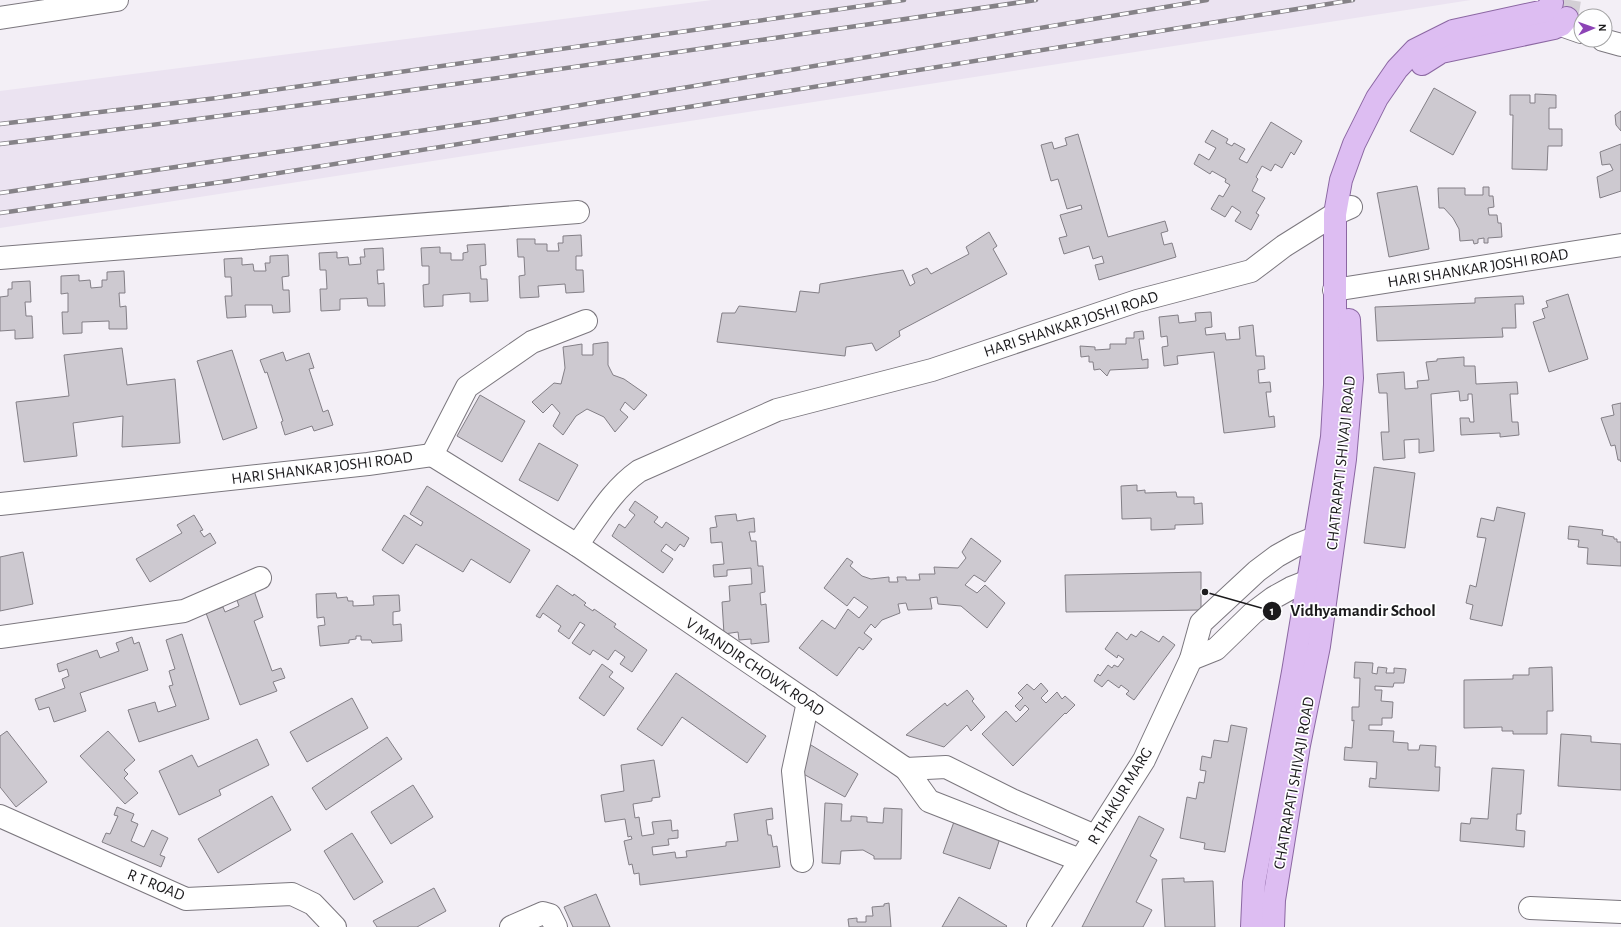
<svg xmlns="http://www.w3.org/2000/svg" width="1621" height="927" font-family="'Alegreya Sans',sans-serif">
  <rect width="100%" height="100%" fill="#f3eff6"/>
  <path fill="#ebe3f1" d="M712,0H1471L0,228V91Z"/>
  <g fill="#cdc9d0" stroke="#837f86">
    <path d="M1434,88L1476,112L1453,155L1410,131Z"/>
    <path d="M1535,94L1556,95V108H1549V129H1562V146H1548L1547,170L1512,169L1513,115H1510V95H1530V103H1535Z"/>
    <path d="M1621,111V131L1616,125L1615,115Z"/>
    <path d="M1271,122L1302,141L1294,155L1291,152L1282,168L1275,164L1271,171L1262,166L1256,177L1258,179L1252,191L1265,198L1256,213L1259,215L1251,230L1235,221L1241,212L1232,206L1225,217L1211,209L1219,195L1223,197L1230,185L1225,182L1226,179L1212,171L1210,174L1194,164L1199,154L1209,160L1216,148L1205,142L1212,130L1228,139L1226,143L1232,146L1234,143L1245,149L1239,159L1247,163Z"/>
    <path d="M1078,134L1108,237L1165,221L1168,231L1161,233L1164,245L1172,243L1176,257L1099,280L1095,265L1104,263L1102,256L1093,259L1089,246L1064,254L1059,238L1067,236L1060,215L1082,209L1081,205L1067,209L1058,179L1051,181L1041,145L1052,142L1054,149L1067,145L1065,138Z"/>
    <path d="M1621,144V191L1600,198L1597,177L1613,170L1610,164L1602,165L1600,152Z"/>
    <path d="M1417,186L1429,249L1389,257L1377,193Z"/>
    <path d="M1483,187H1489V196H1493L1494,207L1488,208L1489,215H1497L1498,223H1501L1502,237L1488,238V243H1484V238L1478,239V243L1474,244L1473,240L1460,241L1459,229L1453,218L1444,208H1439L1438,188H1465V195H1483Z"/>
    <path d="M989,232L997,246L993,249L1007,274L899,331L900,336L876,351L872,343L846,347L845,356L717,342L722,313H735L739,306L796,312L800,291L819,293L820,284L903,270L910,286L915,283L912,275L927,268L931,274L969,254L966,247Z"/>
    <path d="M581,235L582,256H576V270H583L584,292L566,293L565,284L538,286L539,297L520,298L519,276L525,275L524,257H518L517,239H535V244H547V251H559L558,243H563V236Z"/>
    <path d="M485,244L486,265L480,266L481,279H487L488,301L470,302V293L443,295V306L424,307L423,285L429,284V266H422L421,248L440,247V253H451V260H463V253L468,252L467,245Z"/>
    <path d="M383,248L384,270H377L378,284L384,283L385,306H368L367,298L340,299V310L321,311L320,289H327L326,270H320L319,253L337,252V258L348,257L349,265L361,264L360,257H365L364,249Z"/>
    <path d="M288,255L289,276L282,277L283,290H289L290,312L273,313L272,305H245L246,317L227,318L225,296H232L231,277H225L224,259L242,258V265L253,264L254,271H266L265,263H270V256Z"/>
    <path d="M124,271L125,293H119L120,307L126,306L127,329H109V321L82,322V333L63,334L62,312H68V293L61,294V276L79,275V281L90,280L91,288L102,287V280H107V272Z"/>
    <path d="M30,281L31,302H25L26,316H32L33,338L15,339V330L0,331V297L8,296V289H12V282Z"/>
    <path d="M1568,294L1588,359L1549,372L1533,322L1545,318L1542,309L1548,307L1546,301Z"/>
    <path d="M1523,296L1524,304H1515L1516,328H1502L1503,337L1377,341L1375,307L1475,303V298Z"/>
    <path d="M1211,312L1212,327L1205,328L1206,335L1225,333L1226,340L1240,339L1239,327L1253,325L1256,356H1264L1265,369L1258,370L1259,383L1270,382L1271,392H1266L1269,417L1274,416L1275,427L1224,433L1214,352L1177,356L1178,364L1164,366L1162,347L1168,346L1167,336L1161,337L1159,317L1178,315L1179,323L1196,321L1195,313Z"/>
    <path d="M1143,331L1144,339H1139L1142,360L1148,359V368L1110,370L1107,376L1100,369L1094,370L1093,362H1089V356L1081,357L1080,346L1095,347V350L1110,349V344H1126V338H1134V332Z"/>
    <path d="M608,342V365L613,375L624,379L647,395L634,410L625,402L620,410L628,417L615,432L604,417L587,409L576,416L563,435L553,426L560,413L552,404L543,413L532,402L554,383L561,384L565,368L563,347L582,344V355H593V344Z"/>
    <path d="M122,348L127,385L175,379L180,443L122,447L123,416L73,423L77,456L24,462L16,402L69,396L64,355Z"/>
    <path d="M232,350L257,428L223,440L197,361Z"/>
    <path d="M283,352L286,361L309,353L314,368L309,369L323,412L328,410L333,425L314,431L312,426L285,435L281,422L283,421L267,372L265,373L260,360Z"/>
    <path d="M1464,357V366H1475L1476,384L1517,382L1518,394H1510L1512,422H1518L1519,435L1500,437V433L1461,435L1460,418H1469L1470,422H1474L1472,394H1468V400L1460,401L1459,391L1431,394L1434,451L1419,453V439L1404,440L1405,458L1383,460L1381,432H1389L1387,393H1379L1377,374L1404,372L1405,389L1418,388L1417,381L1429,380L1426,362L1437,361V359Z"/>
    <path d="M480,395L525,421L502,462L457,436Z"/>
    <path d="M1621,403V462L1620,460H1618L1615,445L1611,446L1601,418L1614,415L1612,405Z"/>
    <path d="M539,443L578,465L558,501L519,480Z"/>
    <path d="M1374,467L1415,473L1405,548L1364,543Z"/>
    <path d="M1137,485V491L1145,490V493L1176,492L1177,497H1194V504L1202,503L1203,524L1175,525V529L1151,530V518L1122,519L1121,486Z"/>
    <path d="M427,486L530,550L510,583L471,559L463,572L416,544L403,564L382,550L404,515L421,526L423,522L410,514Z"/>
    <path d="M635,501L658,517L654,522L662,528L666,522L689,538L684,547L680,544L675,551L666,544L661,551L673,559L663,573L612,536L619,524L625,528L635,515L629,510Z"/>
    <path d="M1497,507L1525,513L1502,626L1470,619L1473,605L1466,603L1470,585L1476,587L1486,538L1477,537L1481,518L1494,521Z"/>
    <path d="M736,514L737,521L754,518L755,532H749L751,541H756L758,566H763L765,592L760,593L761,605L766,604L769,642L751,644V639L739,640L738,632L724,634L722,602L730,601L729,586L752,584L751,568L727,570V576L714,577L713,565L724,564L722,542L711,543L710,528L717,527L715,516Z"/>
    <path d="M194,515L203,530L200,531L204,537L210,533L216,543L150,582L136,559L182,533L177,525Z"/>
    <path d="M1569,526L1603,530L1602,535L1614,537V539H1617V542H1621V566L1587,564L1588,548L1578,547L1579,540L1568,539Z"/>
    <path d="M971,538L1001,561L985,582L974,575L965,585L977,593L985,585L1005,603L987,628L961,606L938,604L937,597L930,598L932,609L908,610L906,603L898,604L900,613L882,620L875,628L871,624L864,633L872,639L863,650L859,647L837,676L799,648L822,620L835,629L848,609L859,618L868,607L854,597L847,606L824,588L847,558L853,562L850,566L862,576L871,579L889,577V582H898L897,577H906V580H920L919,574H935L934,567L958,568L966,558L962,552Z"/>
    <path d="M23,552L33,604L0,611V557Z"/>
    <path d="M1201,572V610L1066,612L1065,575Z"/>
    <path d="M252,585L263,617L254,621L272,671L281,668L285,678L273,682L277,691L240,705L206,613L223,607L225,612L239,606L234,592Z"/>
    <path d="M557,585L573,596L574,594L586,603L584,605L593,611L594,609L616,624L614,627L647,650L632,672L620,664L625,657L615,650L608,660L593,650L590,655L572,643L585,625L580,622L569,639L558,631L561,626L543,613L540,618L536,616Z"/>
    <path d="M336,593L337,598L347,597L348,601H353V606L374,605L373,596L399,595L400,611L393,612V625L401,624L402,641L372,643L371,640H361V636H356V639L349,640V643L320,646L318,626L325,625L324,617L317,618L316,594Z"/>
    <path d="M1141,631L1159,642L1163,636L1175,645L1134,700L1126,694L1129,691L1121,685L1119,688L1108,680L1102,687L1094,681L1098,674L1100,676L1108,665L1112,668L1114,665L1118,667L1124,659L1118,655L1117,658L1105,649L1117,632L1127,640L1131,634L1136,637Z"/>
    <path d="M182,634L209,719L139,742L128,710L155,702L158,712L176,706L169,686L173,685L169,671L175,669L166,640Z"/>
    <path d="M132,637L134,644L139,642L148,670L80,693L86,711L54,722L49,707L39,710L35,699L65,688L62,679L69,676L67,669L59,672L57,664L97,650L100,658L119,651L116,643Z"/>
    <path d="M1355,662L1373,663L1372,673L1377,674L1378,667L1387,668L1386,673H1394V668L1406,669L1404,683H1394L1393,687L1375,686V690H1382L1381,701L1393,702L1392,718H1382V725H1369V730L1394,731L1393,742L1408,743V750H1419L1420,745L1436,746L1435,767H1440L1439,791L1369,787L1370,778L1376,779L1377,762L1344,760L1345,747L1352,748L1354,720L1352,721V707H1359L1360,678H1354Z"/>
    <path d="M602,664L613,672L609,677L624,688L604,716L579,698Z"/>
    <path d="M1552,667L1553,711H1547V734H1513V731H1502V727L1464,728V680L1513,679V675H1529V668Z"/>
    <path d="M676,673L766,736L747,763L682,717L662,746L637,729Z"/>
    <path d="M1041,683L1048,691L1041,698L1046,703L1057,692L1062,699L1065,696L1075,705L1066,714L1065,713L1013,766L982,734L1006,711L1016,722L1029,709L1025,705L1020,711L1015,706L1023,698L1018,693L1027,684L1034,690Z"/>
    <path d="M967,690L974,699L972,701L985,717L971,731L967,725L944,747L906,735L945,703L947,706Z"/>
    <path d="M352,698L368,728L307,762L290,732Z"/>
    <path d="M1231,725L1247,728L1225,852L1204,849L1205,843L1180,838L1187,797L1196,799L1199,782L1204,783L1206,771L1200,770L1202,756L1211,758L1214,740L1228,742Z"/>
    <path d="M7,731L47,782L16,807L0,787V736Z"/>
    <path d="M108,731L135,760L124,770L128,774L124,778L138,793L125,804L80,756Z"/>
    <path d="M1561,734L1591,736V742L1621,744V790L1558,786Z"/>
    <path d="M387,737L402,759L326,810L312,788Z"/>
    <path d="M257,739L269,765L219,790L221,795L179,815L159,771L192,755L198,767Z"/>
    <path d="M811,745L858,774L845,797L798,771Z"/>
    <path d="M654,760L660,797L652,798V801L633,804L635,818L639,817L642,836L654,834L652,822L671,820L672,831L678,830V838L668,839L669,845L652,847L653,855L675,852L676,858L687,857L686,851L726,846V842L738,841L734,814L772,808L773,819L766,820L768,835H771L773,847L777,846L780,867L640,885L639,873L634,874L632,864L629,865L624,841L632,839L631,836L628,837L625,819L605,822L601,795L624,791L621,765Z"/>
    <path d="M1492,768L1524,770L1521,814H1517L1516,830L1525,831L1524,847L1460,841L1461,823L1470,824L1471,818L1488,819Z"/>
    <path d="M413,785L433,817L391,844L371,812Z"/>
    <path d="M272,796L291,830L218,873L198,839Z"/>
    <path d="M825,803L842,804L841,821H851V816L867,817V822L883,823L884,808L902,809L901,859H874V856L863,850L841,851L840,864L822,863Z"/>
    <path d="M117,807L134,814L131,821L138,824L131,841L144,847L152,830L168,838L160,855L165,857L161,867L102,842L106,833L110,834L118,816L114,815Z"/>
    <path d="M956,816L1002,832L990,869L943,853Z"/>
    <path d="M1139,816L1164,829L1150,856L1157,860L1136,902L1152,910L1143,927H1082Z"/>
    <path d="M352,833L383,882L354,900L324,851Z"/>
    <path d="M1184,878V882L1213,881L1215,927H1165L1162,879Z"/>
    <path d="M434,888L446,911L417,927H377L373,921Z"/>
    <path d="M596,894L610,927H573L564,907Z"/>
    <path d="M959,897L1007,926L1006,927H942Z"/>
    <path d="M889,903L891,927H849L848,919L857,918V922H866V916H873L872,907L884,906V904Z"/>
  </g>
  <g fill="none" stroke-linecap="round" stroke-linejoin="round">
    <path stroke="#d3cfd5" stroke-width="22" stroke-dasharray="22 11" stroke-linecap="butt" d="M1567,18L1570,0"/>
    <defs>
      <g id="minor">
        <path d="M1548,14L1561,25L1581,32"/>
        <path d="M0,18L117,0"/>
        <path d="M1603,40L1621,45"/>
        <path d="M0,258L578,212"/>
        <path d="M1334,290L1621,245"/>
        <path d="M432,455L577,545L906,769L946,767L1012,800L1095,836"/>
        <path d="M432,455L467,387L532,342L586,321"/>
        <path d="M0,504L368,464L432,455"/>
        <path d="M577,545C596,519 612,490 639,471L777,410L932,370L1137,301L1251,271L1284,246L1335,214L1351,207"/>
        <path d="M0,637L184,611L260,578"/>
        <path d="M1191,659L1216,649L1253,613L1273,598L1291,588L1324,575"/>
        <path d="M906,769L929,801L1080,860"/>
        <path d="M0,816L186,899L292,894L313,904L335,927"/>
        <path d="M802,861L793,771L808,702"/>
        <path d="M1530,908L1621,912"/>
        <path d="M511,927L543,913L550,915L556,927"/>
        <path d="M1038,927L1144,760L1191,659L1201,623L1257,571L1277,556L1295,546L1330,532"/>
      </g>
      <g id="major">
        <path d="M1422,64L1441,52L1554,28L1561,25L1567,18"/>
        <path d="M1252,927L1254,883L1293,672L1332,437L1335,385V214L1341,180L1354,144L1377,98L1397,69L1415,50L1453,31L1545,11L1552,3"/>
        <path d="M1273,927L1274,900L1299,745L1319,646L1345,459L1352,378L1349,320"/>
      </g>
    </defs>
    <use href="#minor" stroke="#7b777e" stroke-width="24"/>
    <use href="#major" stroke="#8b67a2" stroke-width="24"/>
    <use href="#minor" stroke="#fff" stroke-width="22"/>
    <use href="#major" stroke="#ddbdf2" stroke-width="22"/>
    <defs>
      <g id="rail">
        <path d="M0,124L217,98L904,0"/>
        <path d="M0,144C346,102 691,50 1036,0"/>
        <path d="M0,193L480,122L1207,0"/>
        <path d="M0,213L229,181L1353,0"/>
      </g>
    </defs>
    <use href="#rail" stroke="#858287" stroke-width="4.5"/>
    <use href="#rail" stroke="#fefeff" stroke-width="3" stroke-dasharray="9" stroke-linecap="butt"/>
  </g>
  <g text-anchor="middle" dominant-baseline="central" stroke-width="3.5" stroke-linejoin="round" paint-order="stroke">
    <g font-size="16" fill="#1b1a1c" stroke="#fefeff">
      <text transform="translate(1478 268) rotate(-9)">HARI SHANKAR JOSHI ROAD</text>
      <text transform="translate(1071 324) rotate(-18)">HARI SHANKAR JOSHI ROAD</text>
      <text transform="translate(1341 463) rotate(-84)">CHATRAPATI SHIVAJI ROAD</text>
      <text transform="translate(322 468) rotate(-7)">HARI SHANKAR JOSHI ROAD</text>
      <text transform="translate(755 667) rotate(34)">V MANDIR CHOWK ROAD</text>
      <text transform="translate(1294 783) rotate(-80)">CHATRAPATI SHIVAJI ROAD</text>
      <text transform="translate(1120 796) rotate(-59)">R THAKUR MARG</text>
      <text transform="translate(156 885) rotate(22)">R T ROAD</text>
    </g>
  </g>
  <path fill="none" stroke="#1b1a1c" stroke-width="1.5" d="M1205 592L1272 611"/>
  <g fill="#1b1a1c" stroke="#fefeff" stroke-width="1.5">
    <circle cx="1205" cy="592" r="4"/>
    <circle cx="1272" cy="611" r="10"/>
  </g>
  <g font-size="12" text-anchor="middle" font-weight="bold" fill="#fff">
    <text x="1272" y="615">1</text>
  </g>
  <g font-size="17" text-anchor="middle" font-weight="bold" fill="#1b1a1c" stroke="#fefeff" stroke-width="3.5" stroke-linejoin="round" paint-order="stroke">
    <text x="1363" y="616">Vidhyamandir School</text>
  </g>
  <g transform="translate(1593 28) rotate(88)"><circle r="19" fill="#fefeff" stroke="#a3a3a4"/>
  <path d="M0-3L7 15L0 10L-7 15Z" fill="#8c43b6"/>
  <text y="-6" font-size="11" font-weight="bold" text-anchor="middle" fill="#1b1a1c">N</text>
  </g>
</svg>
